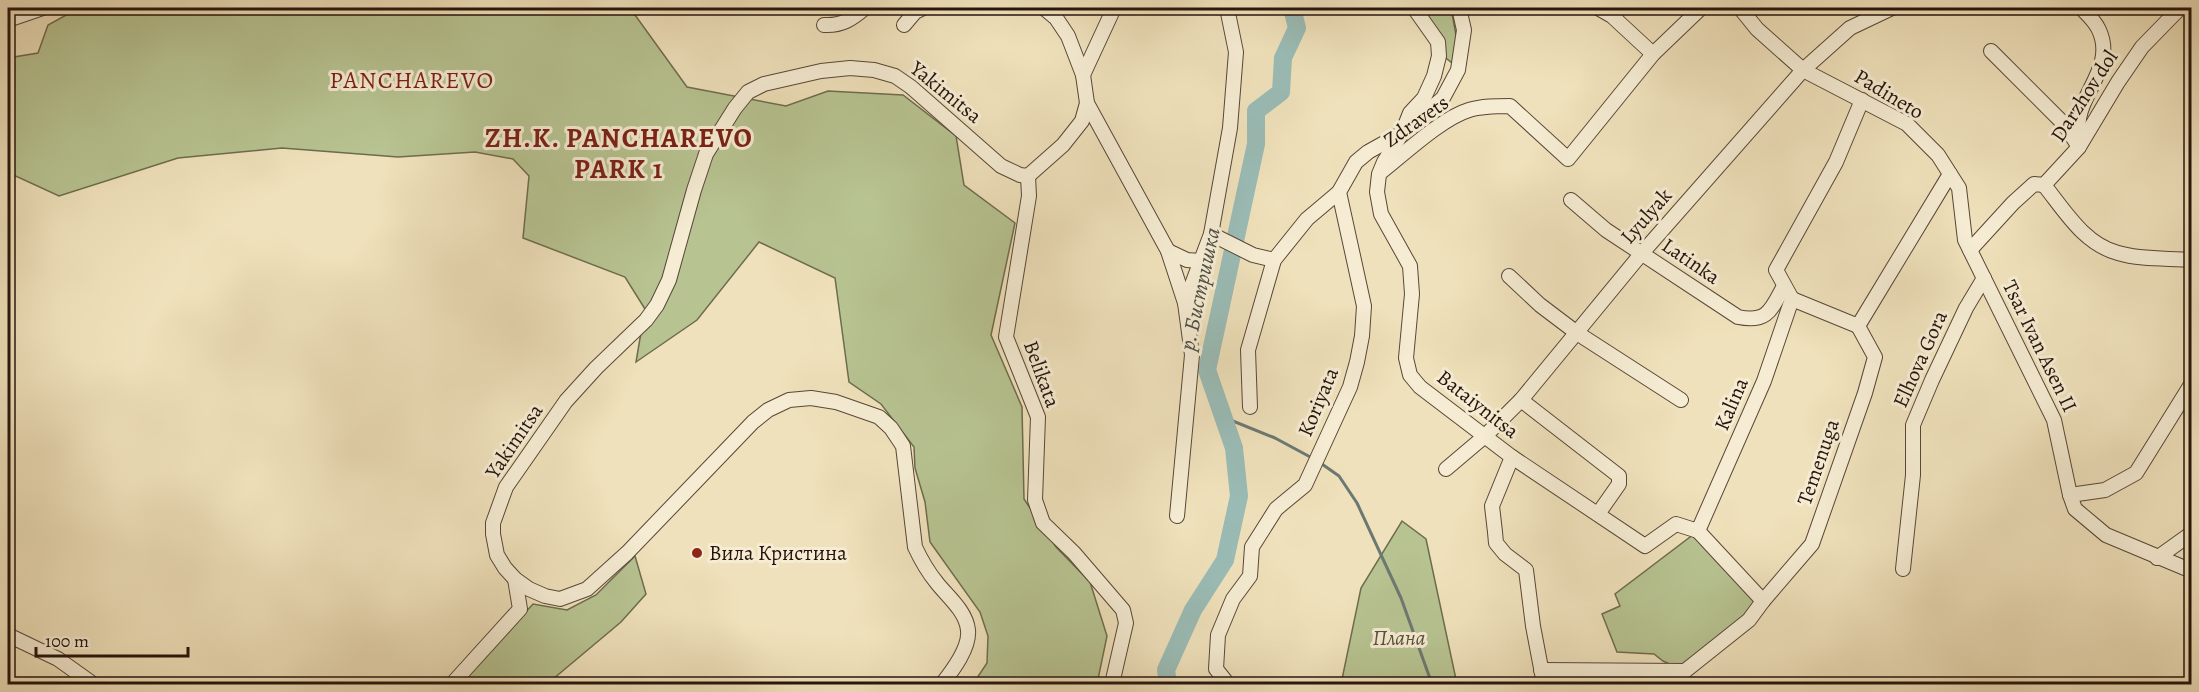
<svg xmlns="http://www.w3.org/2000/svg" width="2199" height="692" font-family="Alegreya,serif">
  <rect width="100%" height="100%" fill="#efe1bb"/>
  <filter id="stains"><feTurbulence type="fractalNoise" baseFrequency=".00333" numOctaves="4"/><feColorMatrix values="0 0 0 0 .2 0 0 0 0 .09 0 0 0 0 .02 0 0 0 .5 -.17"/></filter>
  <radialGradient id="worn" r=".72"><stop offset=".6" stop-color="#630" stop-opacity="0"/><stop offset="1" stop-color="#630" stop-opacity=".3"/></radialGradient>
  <g fill="#b7c391" stroke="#6e6c4e" stroke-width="1.5">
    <path d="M79,8H375L392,12L440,8H630L687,87L786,106L828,91L903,95L956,136L964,185L1015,223L991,335L1022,407L1024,499L1056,547L1090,582L1107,636L1097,684H973L987,663L988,636L980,612L930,542L925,502L915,468L914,447L881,404L849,382L835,278L759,242L697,320L636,362L645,309L625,277L523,238L529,176L513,159L475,152L398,157L282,148L178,158L59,196L9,173L8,168V58L38,53L48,25Z"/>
    <path d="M1417,8H1451L1459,51L1457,67L1441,54Z"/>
    <path d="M1402,521L1426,539L1457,684H1341L1361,588Z"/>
    <path d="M1698,531L1763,601L1685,671L1663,661L1654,654L1617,652L1602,614L1620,606L1615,594Z"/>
    <path d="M635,556L646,594L621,622L547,684H459L533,604L567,610L596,595Z"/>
  </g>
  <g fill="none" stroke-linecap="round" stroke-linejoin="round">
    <g stroke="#6c7972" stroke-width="3">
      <path d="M1223,417L1275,438L1314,459"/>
      <path d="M1319,462L1339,476L1357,503L1401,598L1432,684"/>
    </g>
    <path stroke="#9abcb6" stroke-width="18" d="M1168,684L1166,670L1193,610L1225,560L1239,496L1234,448L1207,370L1256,144V111L1281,92L1283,58L1297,28L1292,8"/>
    <defs>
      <g id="minor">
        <path d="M1044,8L1056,18L1068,36L1083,75L1087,103L1168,251L1185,303L1192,355L1177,516"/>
        <path d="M1414,8L1438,42L1439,56L1434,76L1424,98L1410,113L1402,133L1384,162L1379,174L1377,192L1381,214L1410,266L1412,294L1406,358L1410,375L1420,387L1512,457L1645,546L1676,524L1698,531L1764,381L1792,299L1776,270L1836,162L1862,100"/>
        <path d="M1598,8L1612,16L1653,54"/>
        <path d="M1740,8L1757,29L1803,70L1907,124L1938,155L1959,188L1965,240L2054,420L2070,495L2075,509L2106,535L2192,571"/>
        <path d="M8,20L43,8"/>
        <path d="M824,25C842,26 852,19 865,8"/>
        <path d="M904,25L915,12L923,8"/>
        <path d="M1991,51L2064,124L2077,144"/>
        <path d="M1083,75L1114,8"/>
        <path d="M2079,147C2077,132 2077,119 2083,105C2093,80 2112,58 2099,30C2095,21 2087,14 2081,8"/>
        <path d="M1381,172C1404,154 1442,118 1469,110C1482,106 1496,106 1510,106L1568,159L1653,54L1701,8"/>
        <path d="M1028,176L1029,196L1006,337L1038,417L1035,500L1043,523L1074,553L1123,610L1126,623L1112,684"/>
        <path d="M1028,176L1063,145L1082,121L1087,103"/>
        <path d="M2044,185L2079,147L2118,82L2142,47L2180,8"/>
        <path d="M2044,185C2065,211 2084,244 2118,253C2141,260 2168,258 2192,260"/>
        <path d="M1571,200L1606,230L1738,317C1768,323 1771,310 1784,286"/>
        <path d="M1211,234L1253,255L1274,260"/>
        <path d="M1970,250L2013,203L2034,184L2044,185"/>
        <path d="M1168,251L1187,260L1200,261"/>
        <path d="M1509,276L1540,305L1577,333L1681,400"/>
        <path d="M1792,299L1858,326L1950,174"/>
        <path d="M1185,303L1211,234L1230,128L1236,52L1227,8"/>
        <path d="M1521,400L1619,476V484L1598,514"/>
        <path d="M1250,407L1248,350L1274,260L1307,219L1339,192"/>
        <path d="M1512,457L1492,506L1495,532L1496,543L1505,554L1526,570L1533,626L1544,684"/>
        <path d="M1446,469L1485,436L1521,400L1642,253L1803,70L1850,28L1892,8"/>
        <path d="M2070,495L2105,490L2136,473L2192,383"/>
        <path d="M1698,531L1763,601L1812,544L1865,393L1875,357L1858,326"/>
        <path d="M2157,558L2192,533"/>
        <path d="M1903,569L1913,475V425L1932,380L1966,308L1984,278"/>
        <path d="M8,635L58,659L93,684"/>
        <path d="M1541,670L1685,671L1749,620L1763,601"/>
        <path d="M452,684L520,609L515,579"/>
        <path d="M942,684C952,671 970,648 968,630C966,611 948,597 937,583C928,572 921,560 915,547L903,446L891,428L879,417L836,402L811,398L789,400L768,410L753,422L627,553L587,589L560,599L545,596L529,589L515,579L505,568L497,555L493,534V523L506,487L566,401L596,368L646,320L657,305L669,280L694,190L706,154L735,108L748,92L764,84L821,71L850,68L874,70L895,76L911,87L1001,166L1020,175L1028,176"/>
        <path d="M1228,684L1216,669L1218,635L1233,599L1250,576L1252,547L1276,509L1305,485L1350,387L1357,362L1362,336L1364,306L1339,192L1356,162L1368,152L1402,133L1443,98L1458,70L1464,30L1459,8"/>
      </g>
    </defs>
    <use href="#minor" stroke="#584738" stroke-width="16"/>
    <use href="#minor" stroke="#f5ecd3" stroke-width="14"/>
  </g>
  <circle fill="#8f2418" stroke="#f5ecd3" stroke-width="2" cx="697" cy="553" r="6"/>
  <g text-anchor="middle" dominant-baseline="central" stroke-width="6" stroke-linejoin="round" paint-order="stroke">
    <g font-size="21" fill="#26140c" stroke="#f5ecd3">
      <text transform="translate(946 92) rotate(39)">Yakimitsa</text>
      <text transform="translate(1889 94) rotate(31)">Padineto</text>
      <text transform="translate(2084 96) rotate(-57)">Darzhov dol</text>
      <text transform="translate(1416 121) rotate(-35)">Zdravets</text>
      <text transform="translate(1646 216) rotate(-49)">Lyulyak</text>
      <text transform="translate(1691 261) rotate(34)">Latinka</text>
      <text transform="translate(2040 346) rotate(64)">Tsar Ivan Asen II</text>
      <text transform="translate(1920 359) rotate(-66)">Elhova Gora</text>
      <text transform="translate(1042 374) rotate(70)">Belikata</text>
      <text transform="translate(1318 402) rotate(-67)">Koriyata</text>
      <text transform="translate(1478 404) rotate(38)">Bataiynitsa</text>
      <text transform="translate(1731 404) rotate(-67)">Kalina</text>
      <text transform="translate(514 441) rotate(-56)">Yakimitsa</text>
      <text transform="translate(1818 462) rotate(-71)">Temenuga</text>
    </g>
    <g font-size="21" fill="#26140c" stroke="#f5ecd3" text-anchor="start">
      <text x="709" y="553">Вила Кристина</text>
    </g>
    <g font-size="21" font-style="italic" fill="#59513b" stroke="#f5ecd3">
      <text x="1399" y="638">Плана</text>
    </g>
    <g font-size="22" font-style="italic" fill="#4f4f48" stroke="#f5ecd3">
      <text transform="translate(1200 289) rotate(-78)">р. Бистришка</text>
    </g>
    <g font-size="24" letter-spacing="1.5" fill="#7a1f14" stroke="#f5ecd3">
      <text x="412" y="80">PANCHAREVO</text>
    </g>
    <g font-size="27" font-weight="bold" letter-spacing="1.5" fill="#7a1f14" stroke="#f5ecd3">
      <text x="619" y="138">ZH.K. PANCHAREVO<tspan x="619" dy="31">PARK 1</tspan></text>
    </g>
  </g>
  <rect width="2199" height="692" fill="none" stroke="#efe1bb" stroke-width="30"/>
  <rect x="9" y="9" width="2181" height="674" fill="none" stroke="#26140c" stroke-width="3"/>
  <rect x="15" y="15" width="2169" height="662" fill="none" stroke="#26140c" stroke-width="1.5"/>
  <path d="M36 647v9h152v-9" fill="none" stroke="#26140c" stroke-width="3"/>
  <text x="45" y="647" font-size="18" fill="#26140c" stroke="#f5ecd3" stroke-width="4.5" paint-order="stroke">100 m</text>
  <rect width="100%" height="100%" filter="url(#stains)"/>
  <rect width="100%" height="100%" fill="url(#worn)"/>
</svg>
